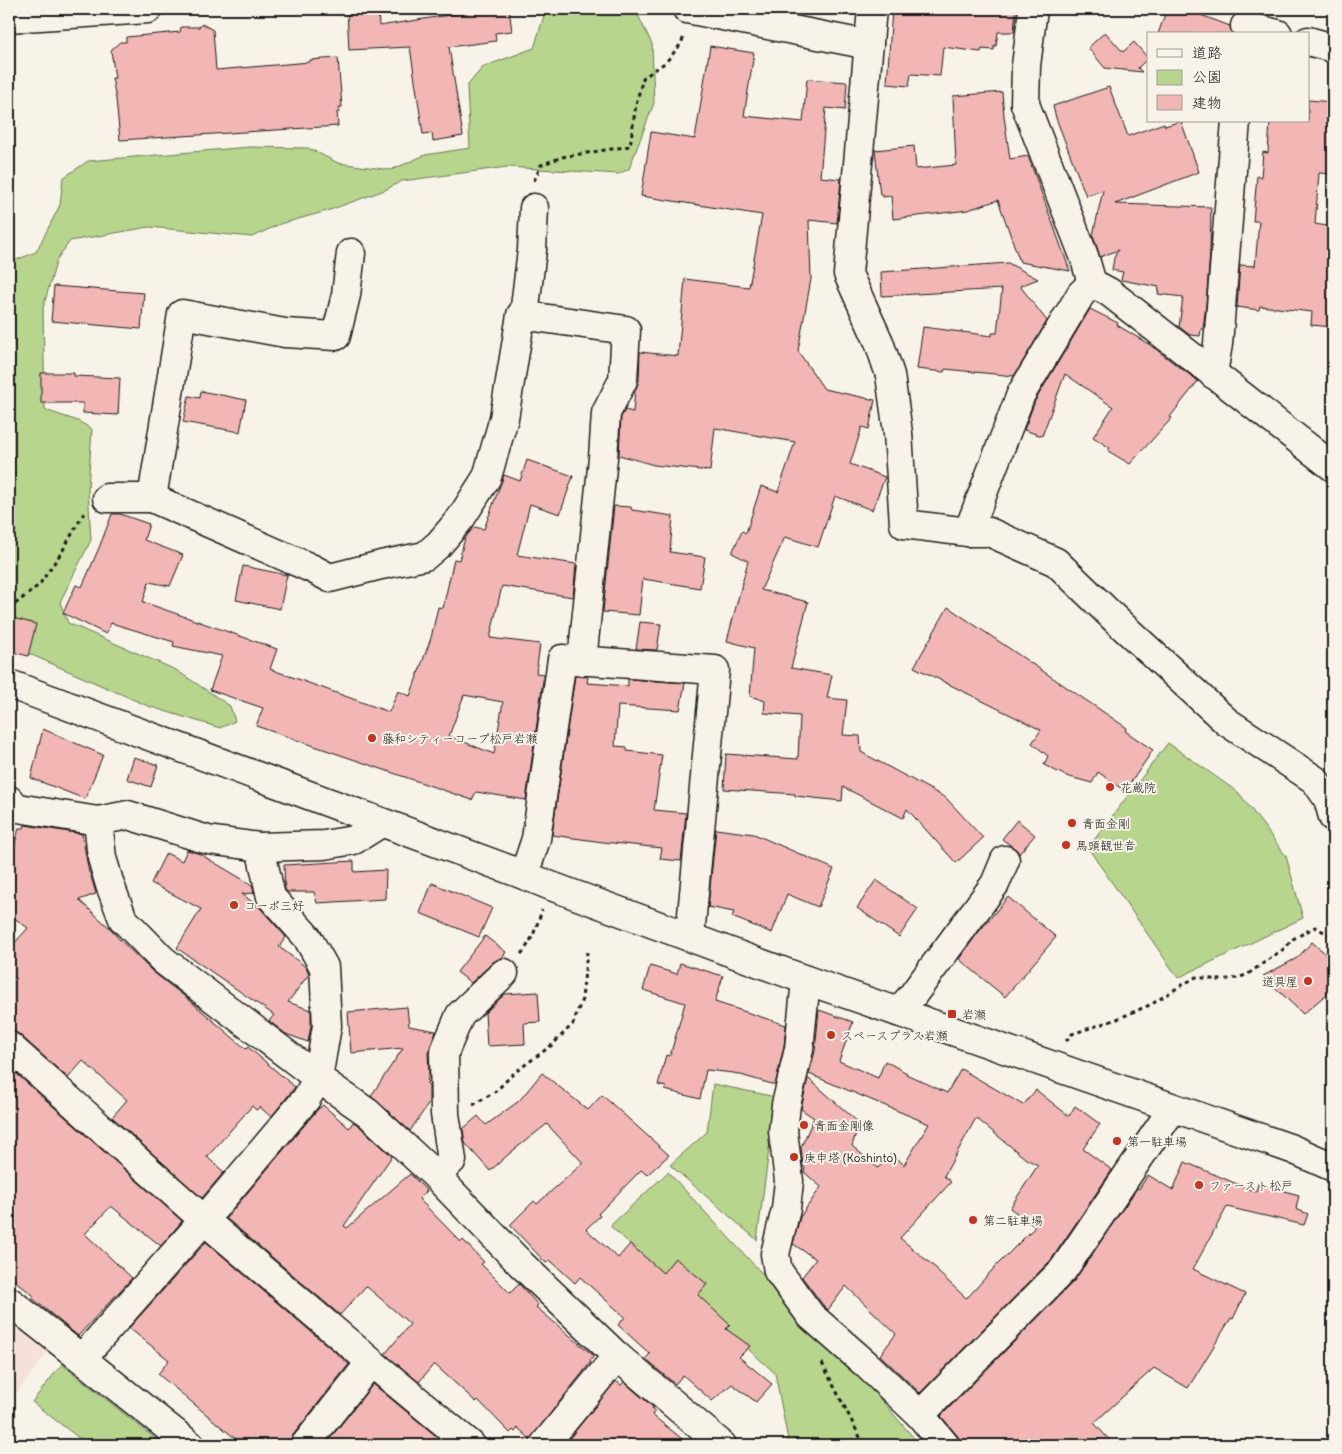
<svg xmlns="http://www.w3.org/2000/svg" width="1342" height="1454" font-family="Delius,'Klee One',sans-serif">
  <rect width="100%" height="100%" fill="#f7f3e8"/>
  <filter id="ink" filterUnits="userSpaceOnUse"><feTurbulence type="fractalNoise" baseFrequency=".02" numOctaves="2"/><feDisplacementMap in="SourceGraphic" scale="10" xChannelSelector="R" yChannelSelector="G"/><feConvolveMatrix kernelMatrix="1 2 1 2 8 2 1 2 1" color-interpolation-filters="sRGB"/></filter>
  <g filter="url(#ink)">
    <path fill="#f6e1d9" d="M9,1307L53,1345L9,1403Z"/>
    <g fill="#b7d58d" stroke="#6a7854">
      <path d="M546,9H635L652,44L654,103L629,169L618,174L507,167L402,181L385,190L327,211L280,224L252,237L149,227L70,241L57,259L43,308L45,410L78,421L92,429L88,489L91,540L60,602L68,623L176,670L230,706L235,721L220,728L148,706L9,645V514L12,511L10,424L9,420V263L36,252L60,205L63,178L88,161L249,147L308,148L338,163L391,170L425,155L470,148L467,86L483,67L534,48Z"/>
      <path d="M1168,743L1239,793L1286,856L1303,918L1178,978L1088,848Z"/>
      <path d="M713,1084L776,1097L757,1240L670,1165L707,1132Z"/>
      <path d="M668,1172L756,1267L845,1358L920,1445H789L775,1373L610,1226Z"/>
      <path d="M62,1364L163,1445H88L32,1402Z"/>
    </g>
    <g fill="#f2b6b5" stroke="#1c1c1c" fill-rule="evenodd">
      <path d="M461,9H509L512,31L495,33L496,41L449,47L463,136L433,141L432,133L423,134L410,47L349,50L347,11L378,10L379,26L462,13Z"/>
      <path d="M892,9H1016L1014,32H998L996,46H994V50L982,49L981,52L943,47L940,76L911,74L909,86L887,84Z"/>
      <path d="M1167,9H1185L1230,26L1232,34H1158Z"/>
      <path d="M202,24L213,30L216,70L310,62V60L338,58L342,107H339L340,112H337L338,126L120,140L116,99L112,78H115L111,50L120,42H126V37L180,32L181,27H199Z"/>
      <path d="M1105,32L1123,52L1134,42L1148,58L1138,68L1142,72L1105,68L1088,48Z"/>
      <path d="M710,46L754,53L744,116L803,122L807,79L847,82L845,110L826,108L820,177L841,179L837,223L809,220L811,279L798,351L824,389L875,400L869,429L862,427L850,464L885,477L872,510L835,496L818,547L785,537L761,590L808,602L791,668L832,675L827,698L847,700L843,735L860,736L861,752L946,798L983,838L956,863L907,809L903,818L843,787L842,801L795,796V794L724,789L726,754L798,759L800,716L764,713L765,701L750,696L754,648L727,641L748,561L732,553L742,531L746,533L761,486L778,492L795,442L715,428L710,471L654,465L619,455L621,417L625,410L633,412L635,391L639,381L640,352L678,356L685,279L749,287L762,215L641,196L651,132L695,139Z"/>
      <path d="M1109,87L1128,136L1164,123L1165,126L1181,121L1199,172L1115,204L1211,207L1210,252L1206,304L1203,329H1201L1200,336L1190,335L1179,327L1183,297L1158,294L1159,287L1121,280L1123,272L1112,270L1114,258L1118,250L1100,257L1093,235L1103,190L1086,196L1056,118L1053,106Z"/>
      <path d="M1002,92L1004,116L1010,159L1028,156L1070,271L1020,262L998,200L968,210L893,219L891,196L883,197V194L880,195L875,150L914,146L916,169L956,165L953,96Z"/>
      <path d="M1308,100L1333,102V174L1319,173L1315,224L1333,227V327L1311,325L1312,312L1260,306L1259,310L1237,307L1240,265L1255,266L1259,221H1253L1257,176L1261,177L1263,152L1268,153L1270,121H1308Z"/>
      <path d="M1008,263L1038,279L1020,286L1047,321L1014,376L945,369L944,372L917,369L923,327L992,336V333H997L1002,289L882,296L881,272Z"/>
      <path d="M54,286L144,293L141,329L51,321Z"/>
      <path d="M1090,309L1118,323L1117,325L1150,345L1198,381L1170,417L1172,418L1130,464L1108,451L1110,448L1093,437L1113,407L1065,374L1042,436L1024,430L1035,401Z"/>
      <path d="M41,373H74V376L120,378L118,415L83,413V403H41Z"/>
      <path d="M201,391L246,400L240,432L183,422L189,396L200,398Z"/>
      <path d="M527,460L573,476L560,514L530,504L517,555L576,564L573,597L502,586L490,638L540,644L536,673L544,674L526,800L476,792L472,800L256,726L263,708L210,690L222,656L173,646L174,642L111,623L106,634L63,613L76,585L82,587L99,548L112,514H120L149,524L144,540L183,555L170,586L149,582L143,602L277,649L270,669L389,712L398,691L410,696L431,638L438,607L443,608L454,559L459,560L465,538L474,527L484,529L504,475L520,481ZM464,695L503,702L494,754L449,736Z"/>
      <path d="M614,506L631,507L632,510L673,516L670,552L705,557L700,588L643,579L639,615L603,612Z"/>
      <path d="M243,566L287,575L280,609L236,600Z"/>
      <path d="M948,607L1127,728L1125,731L1153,750L1125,791L1098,772L1092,783L1066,776L1044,765L1048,756L1032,743L1041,730L914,667Z"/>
      <path d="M9,617L36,624L28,656L9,651Z"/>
      <path d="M640,622L661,624L657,650L636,649Z"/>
      <path d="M575,676L588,677L587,683L628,686V679L685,683L680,710L618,706L615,746L627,747V751L662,755L654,810L686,813L681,861L660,859L662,848L603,842L552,835Z"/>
      <path d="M43,729L103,755L85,799L31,778Z"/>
      <path d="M134,757L158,765L151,787L127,779Z"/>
      <path d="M1017,820L1035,835L1019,854L1017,850L1002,839Z"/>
      <path d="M25,825L82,834L89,873H90L96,894L79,900L112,930L116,935V936L153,972L188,999L246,1049L248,1047L295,1087L271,1117L260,1107L256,1110L252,1106L207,1157L224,1172L202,1198L112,1117L127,1100L83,1061L68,1078L19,1034L13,1031H9V949L28,928L9,914V866L19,828H24Z"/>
      <path d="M716,829L754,834L834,869L818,907L787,894L772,933L732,917L734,912L708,907Z"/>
      <path d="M187,850L200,854L252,885L254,893L242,894L260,908L286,937L279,947L306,967L309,974L288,1002L311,1010V1025L308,1042L286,1034L269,1021L274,1015L177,948L201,909L151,883L166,853L182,861Z"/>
      <path d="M354,861V872L386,870L385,899L317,903L314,892H288L285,890L284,865Z"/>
      <path d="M876,880L918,909L899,937L857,908Z"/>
      <path d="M432,883L492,908L479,937L420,913Z"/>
      <path d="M1008,897L1056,937L1005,997L959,959L977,934Z"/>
      <path d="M485,936L506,952L502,958L493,962L471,983L457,972Z"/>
      <path d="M1312,942L1326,954L1329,992L1303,1014L1263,976L1297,958Z"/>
      <path d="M680,963L723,976L715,1002L786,1025L784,1046L775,1085L734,1073L706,1070L700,1099L665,1090L666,1087L658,1085L666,1055L670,1056L685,1003L643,990L650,966L677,974Z"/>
      <path d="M538,992L540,1022L524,1023L525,1044L487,1046L485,1013L505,994Z"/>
      <path d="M407,1007L409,1026L436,1031L428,1053L429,1071L427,1084L429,1086V1103L410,1131L371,1096L403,1048L351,1053L348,1012Z"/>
      <path d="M819,1010L853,1022L839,1061L878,1078L885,1061L907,1073L906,1074L947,1093L961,1069L1023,1105L1036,1090L1069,1116L1075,1106L1100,1124L1083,1149L1112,1170L1051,1260L920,1393L880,1355L896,1334L846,1286L828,1310L823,1305L802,1277L816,1259L793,1244L800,1217L821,1187L804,1172L805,1168L803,1167L801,1147L814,1118L801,1109L808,1078L859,1123L852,1146L878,1168L892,1153L904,1165L929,1124L809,1074L815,1051ZM976,1118L1026,1159L1038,1165L1010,1208L1035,1227L995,1267L968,1297H967L966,1298L938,1272L937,1269L900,1238L951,1182L944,1176Z"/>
      <path d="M9,1067L182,1221L161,1246L111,1206L85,1234L132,1278L78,1336L32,1298L34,1296L9,1276Z"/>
      <path d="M542,1073L588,1110L602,1095L669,1155L647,1175L641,1170L598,1214L600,1216L586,1229L618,1258L630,1244L663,1273L675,1258L707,1284L698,1295L730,1325L726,1329L750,1346L739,1357L772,1384L756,1402L732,1384L712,1401L683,1375L675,1384L645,1359L650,1354L618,1325L625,1317L580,1277L575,1283L550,1260L546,1263L510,1225L534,1201L537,1204L583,1163L547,1124L510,1153L490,1171L465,1143L463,1129L478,1116L486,1125L519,1101Z"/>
      <path d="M323,1105L349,1128L353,1122L358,1125L392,1156L344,1226L347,1228L410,1174L427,1191L419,1199L461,1242L463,1240L484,1262L481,1264L510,1293L519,1284L538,1305L536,1307L594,1356L590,1361L591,1362L530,1439L518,1428L515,1432L513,1430L510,1433L478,1400L476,1402L434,1364L419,1382L385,1354L410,1324L366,1286L340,1315L226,1218L319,1108H320Z"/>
      <path d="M1185,1162L1256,1192L1258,1184L1299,1195L1296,1209L1308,1214L1304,1225L1227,1207L1193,1269L1245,1294L1233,1319L1231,1318L1188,1388L1154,1368L1094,1423L1114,1445H965L941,1416L1074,1281L1137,1188L1139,1189L1148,1175L1173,1190Z"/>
      <path d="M206,1242L349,1364L293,1435L290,1445H243L158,1374L169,1360L129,1328Z"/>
      <path d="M616,1381L621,1385L624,1382L653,1407L652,1409L655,1411L652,1415L690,1445H564Z"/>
      <path d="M373,1384L447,1445H325Z"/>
    </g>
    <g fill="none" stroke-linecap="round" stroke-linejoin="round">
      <defs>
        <g id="minor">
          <path d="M687,9L869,45"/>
          <path d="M872,9L848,274L879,342L890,375L898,433L904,524L968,532L1021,394L1081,294L1092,283"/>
          <path d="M1033,9L1026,66L1025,104L1084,256L1092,283L1109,292L1333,467"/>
          <path d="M9,18L148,9"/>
          <path d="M1245,26L1278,34"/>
          <path d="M1308,41L1333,48"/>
          <path d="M524,315L532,250L534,208"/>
          <path d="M1213,374L1218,344L1236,121"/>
          <path d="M107,498H152L313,569L330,578L381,565L425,556L439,544L461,518L487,477L504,418L521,315L626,330L623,380L606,413L603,458L582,661"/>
          <path d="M152,498L182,314L285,333L336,336L346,295L351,253"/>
          <path d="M968,532H989L1056,562L1116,620L1227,722L1315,780L1328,799L1333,817"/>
          <path d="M9,684L524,875L551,886L806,980L1292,1149L1333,1167"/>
          <path d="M9,800L18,808L98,821L128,815L208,840L260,847L324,845L354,840L381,823"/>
          <path d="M98,821L102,858L110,885L123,919L163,960L318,1078L368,1113L436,1176L521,1264L617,1356L722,1445"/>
          <path d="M524,875L536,839L562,659L715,670L690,936"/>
          <path d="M806,980L799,1049L786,1105L783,1131L789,1181L786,1209L775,1254L778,1271L811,1316L867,1365L920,1415L945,1445"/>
          <path d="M898,1012L912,996L995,884L1005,860"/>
          <path d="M9,1046L204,1220L371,1362L471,1445"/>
          <path d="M436,1176L452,1160L445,1114L444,1053L460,1015L504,973"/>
          <path d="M9,1301L190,1445"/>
          <path d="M82,1358L204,1220L306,1099L318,1078L327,1026L324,967L307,937L271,897L260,847"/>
          <path d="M920,1415L1063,1270L1173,1108"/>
          <path d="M305,1445L371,1362"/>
          <path d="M544,1445L617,1356"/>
        </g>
      </defs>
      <use href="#minor" stroke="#1c1c1c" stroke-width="31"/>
      <g stroke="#1c1c1c" stroke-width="3" stroke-dasharray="4 4" stroke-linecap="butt">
        <path d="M534,181L541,165L562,157L630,146L636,104L643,78L666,62L681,44L684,36"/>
        <path d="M9,609L39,585L63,550L84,513"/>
        <path d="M521,954C532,942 537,925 542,910"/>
        <path d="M1066,1041L1072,1034L1117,1019L1152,1004L1177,988L1196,977L1219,980L1238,978L1248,974L1285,948L1293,939L1315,927L1333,937"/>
        <path d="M473,1105L496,1091L514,1073L552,1045L573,1024L582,999L587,952"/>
        <path d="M822,1363L864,1445"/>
      </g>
      <use href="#minor" stroke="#f7f3e8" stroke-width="28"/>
    </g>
  </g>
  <g fill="#c8321e" stroke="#f7f3e8" stroke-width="2">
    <circle cx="372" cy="738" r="5"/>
    <circle cx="1110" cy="787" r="5"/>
    <circle cx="1072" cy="823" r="5"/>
    <circle cx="1066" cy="845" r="5"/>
    <circle cx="234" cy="905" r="5"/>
    <circle cx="1308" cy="981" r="5"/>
    <rect x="947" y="1009" width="10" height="10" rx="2.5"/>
    <circle cx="831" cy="1035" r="5"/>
    <circle cx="804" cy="1125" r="5"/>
    <circle cx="1117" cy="1141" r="5"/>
    <circle cx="794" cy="1157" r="5"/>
    <circle cx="1199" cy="1185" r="5"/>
    <circle cx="973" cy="1220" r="5"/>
  </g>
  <g text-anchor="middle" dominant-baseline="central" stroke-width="4" stroke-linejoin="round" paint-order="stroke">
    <g font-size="12" fill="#1c1c1c" stroke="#f7f3e8" text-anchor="start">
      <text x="382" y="738">藤和シティーコープ松戸岩瀬</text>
      <text x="1120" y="787">花蔵院</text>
      <text x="1082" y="823">青面金剛</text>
      <text x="1076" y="845">馬頭観世音</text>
      <text x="244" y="905">コーポ三好</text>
      <text x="1298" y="981" text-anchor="end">道具屋</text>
      <text x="962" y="1014">岩瀬</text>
      <text x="841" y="1035">スペースプラス岩瀬</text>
      <text x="814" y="1125">青面金剛像</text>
      <text x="1127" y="1141">第一駐車場</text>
      <text x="804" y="1157">庚申塔 (Koshinto)</text>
      <text x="1209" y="1185">ファースト松戸</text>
      <text x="983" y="1220">第二駐車場</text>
    </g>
  </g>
  <rect width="1342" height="1454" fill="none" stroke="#f7f3e8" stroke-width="30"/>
  <rect x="15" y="15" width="1312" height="1424" fill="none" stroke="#1c1c1c" stroke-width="2" filter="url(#ink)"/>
  <rect x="1147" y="32" width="162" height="90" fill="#f7f3e8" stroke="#9f9d96"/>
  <rect x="1157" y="49" width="25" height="8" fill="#f7f3e8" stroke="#9f9d96"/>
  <text x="1192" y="58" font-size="15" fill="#1c1c1c">道路</text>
  <rect x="1157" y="70" width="25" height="15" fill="#b7d58d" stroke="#9f9d96"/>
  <text x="1192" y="82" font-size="15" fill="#1c1c1c">公園</text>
  <rect x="1157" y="95" width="25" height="15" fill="#f2b6b5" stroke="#9f9d96"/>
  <text x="1192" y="108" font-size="15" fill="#1c1c1c">建物</text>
</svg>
